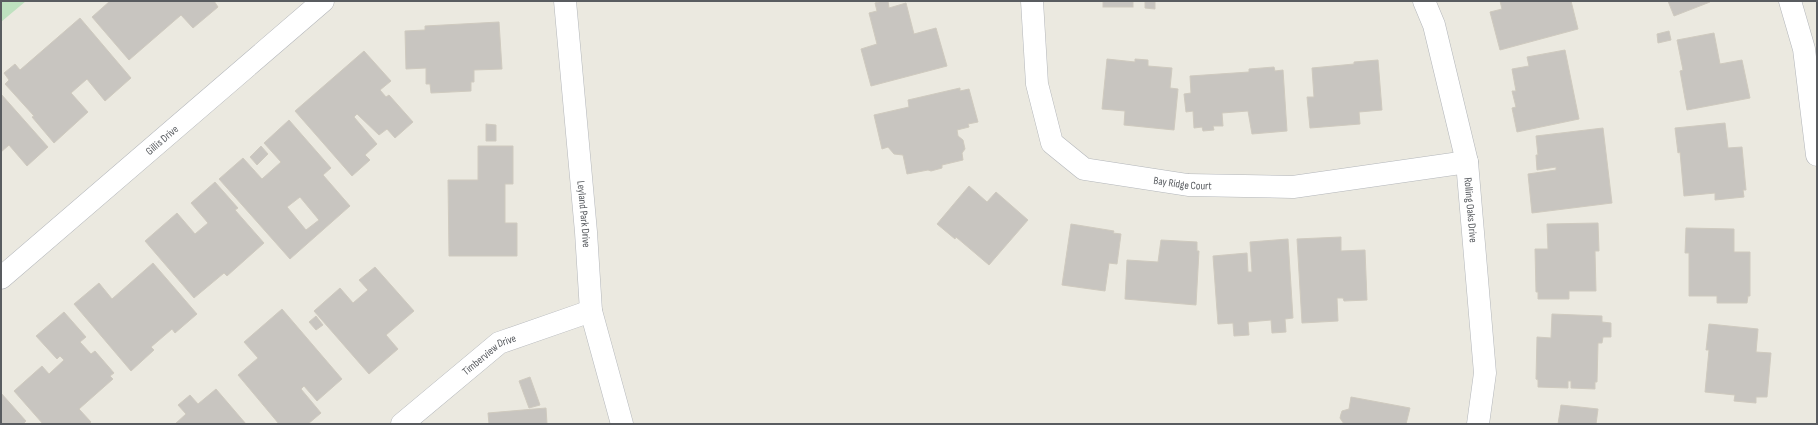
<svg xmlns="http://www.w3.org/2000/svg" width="1818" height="425" font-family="'Sofia Sans Condensed',sans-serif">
  <rect width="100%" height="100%" fill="#ebe9e0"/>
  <path fill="#bee1bf" d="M1,1H26L1,22Z"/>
  <g fill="#c8c5c0" stroke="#cfcabf" fill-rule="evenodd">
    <path d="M110,1H214L218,7L193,28L181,15L129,60L92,17Z"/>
    <path d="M882,1H888L889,8L906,3L914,34L936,28L947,66L871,86L861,49L877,44L869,13L877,11L875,3Z"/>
    <rect x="1103" y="1" width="30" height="6"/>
    <path d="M1145,1H1155V9L1145,8Z"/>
    <path d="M1500,1H1571L1578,29L1500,50L1490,12L1502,9Z"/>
    <path d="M1668,1H1710V2L1674,16Z"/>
    <path d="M80,18L131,78L105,101L87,79L71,93L88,112L54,143L32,117L34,116L5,84L9,80L4,73L15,64L20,70Z"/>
    <path d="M499,22L502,69L474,70V82H471V91L431,93L430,84H426V68L406,69L405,31L425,30V26Z"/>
    <path d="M1669,31L1671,40L1658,43L1657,34Z"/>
    <path d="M1714,33L1720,64L1742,60L1750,98L1687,110L1680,71L1683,70L1677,40Z"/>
    <path d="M1565,50L1579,119L1517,132L1512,108L1516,107L1512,91H1516L1512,69L1529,66L1527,57Z"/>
    <path d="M364,51L391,81L380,90L386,97L389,95L413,122L395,138L387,129L379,135L357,114L354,117L377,144L365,155L370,160L352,176L295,111Z"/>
    <path d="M1107,59L1135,62V59L1148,60V66L1172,68L1170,88L1178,89L1174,130L1124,125L1125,111L1102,109Z"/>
    <path d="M1378,60L1382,110L1359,112L1360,124L1310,128L1307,97H1314L1312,68L1354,64V62Z"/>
    <path d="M1274,67L1275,71L1283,70L1287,131L1252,134L1248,111L1222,113L1223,126H1213L1214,130L1203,131L1202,127L1194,128L1193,111L1186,112L1184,94L1191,93L1190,76L1249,72V69Z"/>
    <path d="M960,88V91L969,89L978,122L968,124L969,127L957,130L958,136L963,140L965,149L962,153L963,160L942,165V168L931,171L928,170L907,174L903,155L894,154L888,147L882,149L874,115L909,107L908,100Z"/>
    <path d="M1,94L48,147L27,166L9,145L1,152Z"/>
    <path d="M289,120L331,168L323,175L350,206L290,259L219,179L243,158L262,179L281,162L264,143ZM300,197L319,220L306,230L287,207Z"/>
    <path d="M1725,123L1728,148L1742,147L1746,190H1743L1744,197L1715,200V193L1684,196L1680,152L1678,153L1675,128Z"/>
    <path d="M486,124L496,125V141H486Z"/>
    <path d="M1603,128L1612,203L1532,213L1528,174L1556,170V167L1537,170L1536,155H1538L1536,136Z"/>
    <path d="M261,146L268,154L257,165L250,157Z"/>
    <path d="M478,146H513V184H505V223H517V256H449L448,180H478Z"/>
    <path d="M215,182L238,208L235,210L264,243L227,276L224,273L194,298L145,241L177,213L195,234L208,223L191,203Z"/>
    <path d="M969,186L987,202L996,192L1028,220L989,265L956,237L955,239L937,224Z"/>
    <path d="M1598,223L1599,251H1595L1596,291H1569V299H1538V292H1536L1535,249H1548L1547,224Z"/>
    <path d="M1071,224L1114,231L1113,233L1121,234L1117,264L1109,263L1105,291L1062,285Z"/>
    <path d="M1686,228L1734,229V252H1750V296H1748L1747,303H1717V296H1689V253H1685Z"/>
    <path d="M1341,237V251L1365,250L1367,300L1344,301L1343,298H1337L1338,321L1302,323L1297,239Z"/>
    <path d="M1288,239L1293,318L1285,319L1286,332L1272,333L1271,320L1248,322L1249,335L1234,336L1233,323L1218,324L1213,256L1247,253L1248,272H1252L1250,242Z"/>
    <path d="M1161,240L1197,242V251H1199L1196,305L1125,299L1127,260L1158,262Z"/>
    <path d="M153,263L197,314L175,333L172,329L151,347L154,350L131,371L74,304L99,283L112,299Z"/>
    <path d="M375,267L414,311L386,335L398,349L369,374L314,311L340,288L353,303L368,290L359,280Z"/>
    <path d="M282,309L342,379L317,401L304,386L301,389L321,413L308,424H279L238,375L258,358L244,342Z"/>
    <path d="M64,312L86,337L80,342L91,354L95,351L114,373L110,376L113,379L79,409L91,422L89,424H43L14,391L42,366L49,374L64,360L60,356L57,359L36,336Z"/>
    <path d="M1552,314L1602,316V322L1611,323V337H1603L1602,343H1598L1597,382H1595V389L1571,388V381H1568V388L1538,387V380L1536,379L1537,337L1551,338Z"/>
    <path d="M316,316L323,325L316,330L309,322Z"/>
    <path d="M1709,324L1758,329L1756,352L1771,353L1767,397H1756V403L1734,401L1735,395L1705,392L1709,350H1706Z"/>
    <path d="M530,377L540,405L529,408L519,381Z"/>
    <path d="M216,389L246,424H175L186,414L178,405L190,395L198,404Z"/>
    <path d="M1,393L26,421L23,424H1Z"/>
    <path d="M1351,397L1410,408L1406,424H1344L1340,418L1341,414L1342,411L1349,409Z"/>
    <path d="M1561,405L1598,409L1596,424H1558Z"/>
    <path d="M546,408L547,424H489L488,413Z"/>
  </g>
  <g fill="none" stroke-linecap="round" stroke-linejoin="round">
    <defs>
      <g id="minor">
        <path id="s1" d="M565,1L586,232L591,311L622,424"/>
        <path id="s2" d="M1032,1L1037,84L1052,143L1084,169L1188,185L1293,187L1467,162"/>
        <path id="s3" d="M1424,1L1434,25L1467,162L1485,373L1478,424"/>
        <path d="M1790,1L1804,49L1817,155"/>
        <path id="s4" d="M1,278L323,1"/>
        <path id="s5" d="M402,424L499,343L591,311"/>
      </g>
    </defs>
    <use href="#minor" stroke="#b3b6ba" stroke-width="23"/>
    <use href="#minor" stroke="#fff" stroke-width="22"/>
  </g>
  <g text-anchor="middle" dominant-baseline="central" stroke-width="3" stroke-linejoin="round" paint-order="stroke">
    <g font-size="11" fill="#595c60" stroke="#fff">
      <text stroke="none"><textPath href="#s4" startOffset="212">Gillis Drive</textPath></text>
      <text stroke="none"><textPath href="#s2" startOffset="285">Bay Ridge Court</textPath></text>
      <text stroke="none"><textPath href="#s3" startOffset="215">Rolling Oaks Drive</textPath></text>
      <text stroke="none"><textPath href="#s1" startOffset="214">Leyland Park Drive</textPath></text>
      <text stroke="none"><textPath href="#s5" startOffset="112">Timberview Drive</textPath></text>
    </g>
  </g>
  <rect width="1818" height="425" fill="none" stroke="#595c60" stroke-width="4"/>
</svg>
